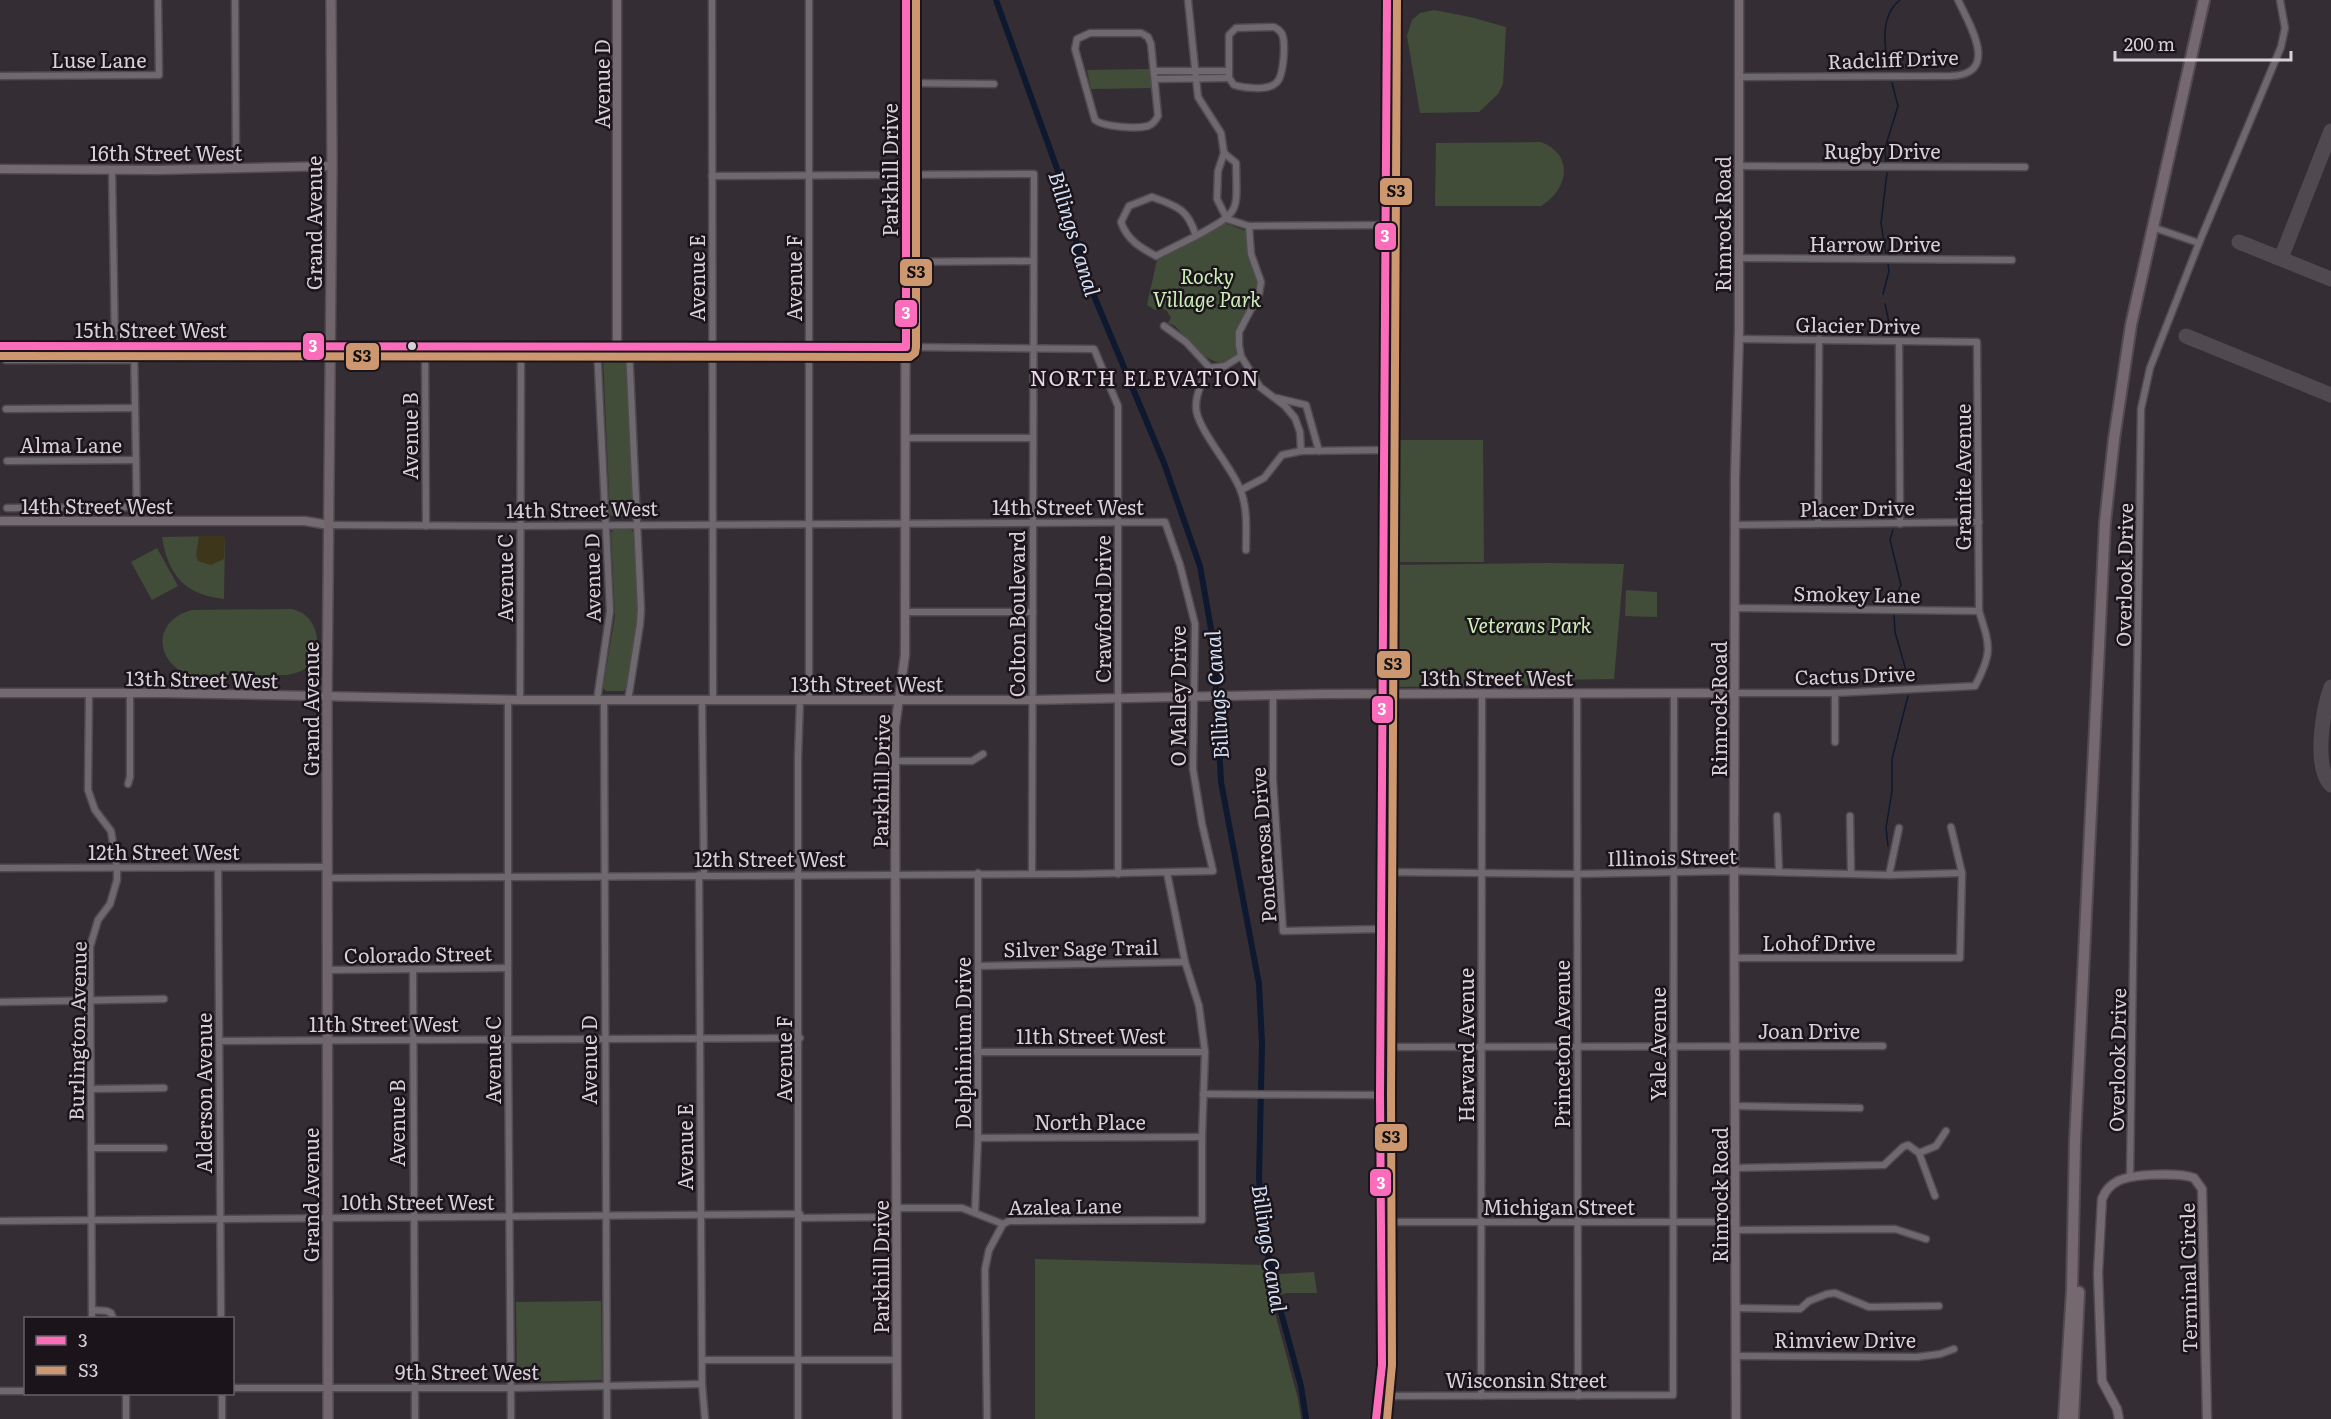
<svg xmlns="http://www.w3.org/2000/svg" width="2331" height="1419" font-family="Literata,serif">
  <rect width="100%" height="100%" fill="#342e34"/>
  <g fill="#414d39">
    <path d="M1434,10L1470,17L1506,27L1503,84L1498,94L1479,112L1420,113L1407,36L1412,20L1420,13Z"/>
    <path d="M1150,69L1153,88L1091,89L1087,70Z"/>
    <path d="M1541,142C1575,155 1568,190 1541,206H1435L1436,143Z"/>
    <path d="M1224,223L1246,231L1258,279C1258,298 1246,308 1239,324C1235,334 1236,343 1237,353C1215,379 1191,342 1175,326L1168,323L1171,318L1167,311L1162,308L1155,310L1147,305L1157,260L1204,236Z"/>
    <path d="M606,353H622L626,356L633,515C628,518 615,518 610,515L603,356Z"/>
    <path d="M1399,440H1483L1484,562H1399Z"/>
    <path d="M613,530H631L633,532L638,617L627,688L623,691H606L603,688L615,616L611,533Z"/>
    <path d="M221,536L225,539L224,599C185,595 168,575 162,537Z"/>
    <path d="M157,548L178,586L152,600L131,562Z"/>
    <path d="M1548,563L1624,564L1614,679L1554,680L1549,685L1396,687L1392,683L1393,565Z"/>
    <path d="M1626,590L1657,592V617L1625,616Z"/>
    <path d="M292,609C297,611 302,612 305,615C322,629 322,661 301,671C297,673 291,674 287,675H188C152,659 155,619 192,610Z"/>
    <path d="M1035,1259L1264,1265L1279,1274L1314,1272L1317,1293H1286L1271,1298L1298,1399L1301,1419H1035Z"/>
    <path d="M601,1301L602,1380L517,1382L516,1302Z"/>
  </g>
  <path fill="#3e361a" d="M199,536H221L225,539L224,559L211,565L198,561L196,555Z"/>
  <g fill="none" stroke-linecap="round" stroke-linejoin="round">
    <g stroke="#0e182f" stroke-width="1.5">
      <path d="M1888,69C1885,46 1879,16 1900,0"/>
      <path d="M1886,163L1885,148L1898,106L1892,83"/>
      <path d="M1886,254L1881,223L1887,173"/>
      <path d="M1883,294L1889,271L1888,264"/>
      <path d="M1885,304L1891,332"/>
      <path d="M1893,603L1901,585L1890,540L1893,530"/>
      <path d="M1894,615L1895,632L1909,681"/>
      <path d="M1888,846L1886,828L1892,791V759L1908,696"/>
    </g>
    <path stroke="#0e182f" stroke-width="6" d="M996,0L1059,174L1084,272L1164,463L1200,566L1214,646L1221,782L1259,984L1262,1043L1259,1179L1264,1225L1272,1279L1301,1386L1306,1419"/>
    <g stroke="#504a50" stroke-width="15">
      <path d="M2239,242L2331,279"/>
      <path d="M2276,257L2283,253L2331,131"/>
      <path d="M2186,336L2331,395"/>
      <path d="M2331,687C2323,709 2313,767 2331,785"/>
    </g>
    <defs>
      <g id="street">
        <path d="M235,0L236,168"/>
        <path d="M712,0L713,700"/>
        <path d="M1188,0L1198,97L1221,133L1224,153L1218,171L1217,199L1227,219L1249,226L1386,225"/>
        <path d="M1274,27C1278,29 1282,32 1283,37C1285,46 1284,77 1276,83C1268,91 1244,88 1234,85L1229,78V35L1236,28Z"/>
        <path d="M1090,33H1141L1148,37L1151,44L1158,116C1156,120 1153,124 1148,126C1136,129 1104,127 1095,120L1075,49L1077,39Z"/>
        <path d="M1154,71H1228"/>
        <path d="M0,76L159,75L158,0"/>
        <path d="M1739,77L1951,76C2001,74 1969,24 1958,0"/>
        <path d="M1155,79L1229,78"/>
        <path d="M905,83L994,84"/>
        <path d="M1738,166L2025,167"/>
        <path d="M112,170L115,345"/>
        <path d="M712,176L1034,174L1032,874"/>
        <path d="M1152,197C1177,206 1188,209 1196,236L1156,256C1141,248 1127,240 1121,222L1129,206Z"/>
        <path d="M1249,226L1251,254L1261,282L1259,294L1239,332V345L1241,356L1260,387L1285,406L1295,418L1300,432L1301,451"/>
        <path d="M2152,227L2199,243"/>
        <path d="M1196,236C1241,211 1237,214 1236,163L1224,153"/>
        <path d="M1738,258L2012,260"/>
        <path d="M905,262L1033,261"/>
        <path d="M1164,326L1186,342L1210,368L1225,366L1241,356"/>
        <path d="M1899,342L1900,524"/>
        <path d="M134,344L137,521"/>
        <path d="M425,347L426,526"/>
        <path d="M597,347L610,611L597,700"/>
        <path d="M906,347L1094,349L1118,406V874"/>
        <path d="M6,360H134"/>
        <path d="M1210,368C1203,380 1196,392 1196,407C1196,428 1232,467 1240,489C1248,508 1246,530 1246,550"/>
        <path d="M1277,398L1306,405L1319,451"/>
        <path d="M6,409L135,408"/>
        <path d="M905,438H1033"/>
        <path d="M7,461L136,460"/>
        <path d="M1241,490L1264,478L1282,455L1301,451L1385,450"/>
        <path d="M7,508L137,507"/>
        <path d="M1818,524L1819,339"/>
        <path d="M1734,525L1979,522"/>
        <path d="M1734,608L1979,611"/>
        <path d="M906,612H1033"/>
        <path d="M89,693L88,790L95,810L111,831L117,868V880L110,904L98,920L90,947L92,1318"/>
        <path d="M1577,693L1578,1396"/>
        <path d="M1735,693H1835L1975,686C1993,652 1990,646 1979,611L1977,342L1739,339"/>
        <path d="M1835,693V742"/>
        <path d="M1273,695V780L1283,931L1381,929"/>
        <path d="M508,700V1039L511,1419"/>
        <path d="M520,700L521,347"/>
        <path d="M604,700L607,1419"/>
        <path d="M628,700L640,624L641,609L629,348"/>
        <path d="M702,700L704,875"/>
        <path d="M809,700V0"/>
        <path d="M895,761H972L983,754"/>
        <path d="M128,784L130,777V694"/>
        <path d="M1777,816L1779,872"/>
        <path d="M1850,816L1851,873"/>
        <path d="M218,867L221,1318"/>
        <path d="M0,868L328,867"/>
        <path d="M1382,872L1578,874L1734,871L1889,875L1962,873"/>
        <path d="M699,875L702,1384L705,1419"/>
        <path d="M1889,875L1899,828"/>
        <path d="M328,878L1076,874L1213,871L1202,824L1193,769L1195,624L1180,565L1165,522L521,526L329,525"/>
        <path d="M1736,958H1960L1962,873L1951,827"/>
        <path d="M978,966L1185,962"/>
        <path d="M328,970L508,968"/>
        <path d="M413,970L415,1419"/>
        <path d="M0,1002L164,999"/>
        <path d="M220,1041L800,1038"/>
        <path d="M1381,1047L1883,1046"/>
        <path d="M977,1052H1205"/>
        <path d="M91,1089L164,1088"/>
        <path d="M1203,1094L1380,1095"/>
        <path d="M1736,1106L1860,1108"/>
        <path d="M978,1138L1202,1137"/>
        <path d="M91,1148H164"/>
        <path d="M1919,1153L1936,1146L1946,1131"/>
        <path d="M1735,1168L1884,1165L1903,1147L1908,1145L1919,1153L1935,1196"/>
        <path d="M2130,1177L2141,409L2150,368L2199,243L2281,47L2285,28L2280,0"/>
        <path d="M896,1208H962L1003,1224L1009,1221L1202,1220V1137L1205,1052L1199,1006L1185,962L1167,873"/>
        <path d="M975,1212L978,1138V873"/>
        <path d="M800,1218L896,1217"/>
        <path d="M0,1221L800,1214"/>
        <path d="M1382,1222H1736"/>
        <path d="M1736,1230L1895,1229L1926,1239"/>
        <path d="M1736,1308L1800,1309L1809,1301L1827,1294L1835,1293L1869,1307L1939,1306"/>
        <path d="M92,1310L107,1311L111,1313L113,1318"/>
        <path d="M1736,1356L1917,1357L1940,1354L1954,1349"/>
        <path d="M702,1360H897"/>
        <path d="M232,1388H511L702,1384"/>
        <path d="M0,1391H26"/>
        <path d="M126,1394V1419"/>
        <path d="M222,1394V1419"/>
        <path d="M1380,1396L1673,1395L1674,693"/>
        <path d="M1481,1396L1482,693"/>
        <path d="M798,1419V757L800,700"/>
        <path d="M987,1419L985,1269L989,1250L1003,1224"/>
      </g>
      <g id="secondary">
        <path d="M617,0V347"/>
        <path d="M0,169L158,170L332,166"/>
        <path d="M0,346C302,343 604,350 906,347"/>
        <path d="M0,521H305L329,525"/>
        <path d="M0,693H163L520,700H1032L1323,694L1735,693"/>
        <path d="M897,1419L895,761V727L905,655L906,0"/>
        <path d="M1376,1419L1382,1365L1380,1095L1387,0"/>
        <path d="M1736,1419L1734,871L1735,478L1739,330V0"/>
        <path d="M2119,1419L2117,1409L2102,1381L2098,1273L2102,1199C2105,1191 2110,1185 2118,1181C2132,1174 2179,1172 2194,1178L2202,1189L2207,1419"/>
      </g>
      <path id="primary" d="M328,1419L327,697L332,166L331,0"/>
      <g id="highway">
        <path d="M2064,1419L2072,1290L2075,1141L2105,522L2114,439L2131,325L2204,0"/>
        <path d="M2073,1419L2079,1292"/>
      </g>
    </defs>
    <use href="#street" stroke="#514b51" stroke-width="9"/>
    <use href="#secondary" stroke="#514b51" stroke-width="11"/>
    <use href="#primary" stroke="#514b51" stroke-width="12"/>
    <use href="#highway" stroke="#514b51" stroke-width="14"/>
    <use href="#street" stroke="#6e696e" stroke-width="6"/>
    <use href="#secondary" stroke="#736b70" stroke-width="8"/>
    <use href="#primary" stroke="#70656b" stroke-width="9"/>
    <use href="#highway" stroke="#75696f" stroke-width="10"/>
    <defs>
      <g id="bus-1">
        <path d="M0,346L906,347V0"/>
        <path d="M1376,1419L1382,1365L1380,1095L1387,0"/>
      </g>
      <g id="bus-2">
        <path d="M0,356L910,357L915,353L916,347V0"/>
        <path d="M1387,1419L1392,1365L1391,1095L1397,0"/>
      </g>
    </defs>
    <use href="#bus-1" stroke="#1b151b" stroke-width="12"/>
    <use href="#bus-2" stroke="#1b151b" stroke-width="12"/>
    <use href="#bus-1" stroke="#fb6dba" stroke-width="8"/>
    <use href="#bus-2" stroke="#cd976f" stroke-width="8"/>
  </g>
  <circle fill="#d8d0d8" stroke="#1b151b" stroke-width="2" cx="412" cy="346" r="5"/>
  <g text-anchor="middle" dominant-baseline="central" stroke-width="5" stroke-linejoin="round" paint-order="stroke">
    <g font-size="20" fill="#d8d0d8" stroke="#1b151b">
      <text transform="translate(1893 58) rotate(-2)">Radcliff Drive</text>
      <text x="99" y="59">Luse Lane</text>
      <text transform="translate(601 84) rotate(-90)">Avenue D</text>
      <text x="1882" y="150">Rugby Drive</text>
      <text x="166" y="152">16th Street West</text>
      <text transform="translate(889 170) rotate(-90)">Parkhill Drive</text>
      <text transform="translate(313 223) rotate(-90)">Grand Avenue</text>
      <text transform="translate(1722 224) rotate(-90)">Rimrock Road</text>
      <text x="1875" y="243">Harrow Drive</text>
      <text transform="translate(696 278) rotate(-90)">Avenue E</text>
      <text transform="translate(793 278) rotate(-90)">Avenue F</text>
      <text transform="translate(1858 324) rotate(1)">Glacier Drive</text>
      <text x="151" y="329">15th Street West</text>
      <text transform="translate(409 436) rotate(-90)">Avenue B</text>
      <text x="71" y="444">Alma Lane</text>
      <text transform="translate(1962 477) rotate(-90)">Granite Avenue</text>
      <text x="97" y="505">14th Street West</text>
      <text x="1068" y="506">14th Street West</text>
      <text transform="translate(1857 507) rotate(-1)">Placer Drive</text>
      <text transform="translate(582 508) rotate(-1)">14th Street West</text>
      <text transform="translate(2123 575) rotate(-89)">Overlook Drive</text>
      <text transform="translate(504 578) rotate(-90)">Avenue C</text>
      <text transform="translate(591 578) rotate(-91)">Avenue D</text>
      <text transform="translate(1857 593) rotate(1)">Smokey Lane</text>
      <text transform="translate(1102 609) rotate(-90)">Crawford Drive</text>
      <text transform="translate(1016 614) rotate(-90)">Colton Boulevard</text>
      <text transform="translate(1855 674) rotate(-2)">Cactus Drive</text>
      <text x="1497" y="677">13th Street West</text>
      <text transform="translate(202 678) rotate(1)">13th Street West</text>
      <text x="867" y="683">13th Street West</text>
      <text transform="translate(1177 696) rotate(-90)">O Malley Drive</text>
      <text transform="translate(310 709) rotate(-90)">Grand Avenue</text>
      <text transform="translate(1718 709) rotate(-90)">Rimrock Road</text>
      <text transform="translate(880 781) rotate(-89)">Parkhill Drive</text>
      <text transform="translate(1262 845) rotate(-94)">Ponderosa Drive</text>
      <text x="164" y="851">12th Street West</text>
      <text transform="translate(1672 856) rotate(-1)">Illinois Street</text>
      <text x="770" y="858">12th Street West</text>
      <text x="1819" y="942">Lohof Drive</text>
      <text transform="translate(1081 947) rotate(-1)">Silver Sage Trail</text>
      <text transform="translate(418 953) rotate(-1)">Colorado Street</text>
      <text x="384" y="1023">11th Street West</text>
      <text x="1809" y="1030">Joan Drive</text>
      <text transform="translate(76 1031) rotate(-89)">Burlington Avenue</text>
      <text x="1091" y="1035">11th Street West</text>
      <text transform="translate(962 1043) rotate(-90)">Delphinium Drive</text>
      <text transform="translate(1561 1044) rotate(-90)">Princeton Avenue</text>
      <text transform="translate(1657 1044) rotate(-90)">Yale Avenue</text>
      <text transform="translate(1465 1045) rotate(-90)">Harvard Avenue</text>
      <text transform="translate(783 1059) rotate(-90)">Avenue F</text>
      <text transform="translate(492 1060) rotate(-90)">Avenue C</text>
      <text transform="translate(588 1060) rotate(-90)">Avenue D</text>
      <text transform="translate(2116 1060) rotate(-89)">Overlook Drive</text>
      <text transform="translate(203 1093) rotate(-90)">Alderson Avenue</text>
      <text x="1090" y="1121">North Place</text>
      <text transform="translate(396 1123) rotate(-90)">Avenue B</text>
      <text transform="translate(684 1147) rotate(-90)">Avenue E</text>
      <text transform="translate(310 1195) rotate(-90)">Grand Avenue</text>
      <text transform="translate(1719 1195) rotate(-90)">Rimrock Road</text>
      <text x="418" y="1201">10th Street West</text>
      <text transform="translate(1065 1205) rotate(-1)">Azalea Lane</text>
      <text x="1559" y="1206">Michigan Street</text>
      <text transform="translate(880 1267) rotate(-90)">Parkhill Drive</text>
      <text transform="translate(2187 1278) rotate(-91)">Terminal Circle</text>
      <text x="1845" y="1339">Rimview Drive</text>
      <text x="467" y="1371">9th Street West</text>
      <text x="1526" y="1379">Wisconsin Street</text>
    </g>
    <g font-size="20" font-style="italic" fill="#cdf0b8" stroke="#1b151b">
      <text x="1207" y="275">Rocky<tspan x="1207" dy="23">Village Park</tspan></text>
      <text x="1529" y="624">Veterans Park</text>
    </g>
    <g font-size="21" font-style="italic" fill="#d3dff5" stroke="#1b151b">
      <text transform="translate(1076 233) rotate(73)">Billings Canal</text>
      <text transform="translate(1215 695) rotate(-94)">Billings Canal</text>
      <text transform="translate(1271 1248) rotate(81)">Billings Canal</text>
    </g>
    <g font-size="21" letter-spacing="1.5" fill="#e9d9ea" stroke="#1b151b">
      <text x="1145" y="376">NORTH ELEVATION</text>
    </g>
  </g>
  <g stroke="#1b151b" stroke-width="2">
    <rect x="1379" y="177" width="34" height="29" rx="6" fill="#cd976f"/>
    <rect x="1374" y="222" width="23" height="29" rx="6" fill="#fb6dba"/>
    <rect x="899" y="258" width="34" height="29" rx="6" fill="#cd976f"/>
    <rect x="894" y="299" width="24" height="29" rx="6" fill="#fb6dba"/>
    <rect x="302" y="332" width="23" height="29" rx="6" fill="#fb6dba"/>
    <rect x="345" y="342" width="35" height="29" rx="6" fill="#cd976f"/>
    <rect x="1376" y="650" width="35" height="29" rx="6" fill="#cd976f"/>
    <rect x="1371" y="695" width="23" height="29" rx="6" fill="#fb6dba"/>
    <rect x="1374" y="1123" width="34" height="29" rx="6" fill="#cd976f"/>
    <rect x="1369" y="1168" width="23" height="29" rx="6" fill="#fb6dba"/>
  </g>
  <g font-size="16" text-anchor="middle" font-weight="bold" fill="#fff">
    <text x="1385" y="242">3</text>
    <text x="906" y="319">3</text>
    <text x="313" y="352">3</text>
    <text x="1382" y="715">3</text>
    <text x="1381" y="1189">3</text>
  </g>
  <g font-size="16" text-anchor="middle" font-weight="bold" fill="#111">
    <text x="1396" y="197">S3</text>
    <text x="916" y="278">S3</text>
    <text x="362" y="362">S3</text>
    <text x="1393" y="670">S3</text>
    <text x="1391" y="1143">S3</text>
  </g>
  <rect x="24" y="1317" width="210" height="78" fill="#1b151b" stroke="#676067" stroke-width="1.5"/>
  <rect x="36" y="1336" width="30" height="9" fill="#fb6dba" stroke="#676067" stroke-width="1.5"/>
  <text x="78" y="1347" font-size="18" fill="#d8d0d8">3</text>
  <rect x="36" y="1366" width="30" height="9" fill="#cd976f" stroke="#676067" stroke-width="1.5"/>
  <text x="78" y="1377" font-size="18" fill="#d8d0d8">S3</text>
  <path d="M2115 51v9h176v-9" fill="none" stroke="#d8d0d8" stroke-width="3"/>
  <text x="2124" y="51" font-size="18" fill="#d8d0d8" stroke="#1b151b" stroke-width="4.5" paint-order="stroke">200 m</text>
</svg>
